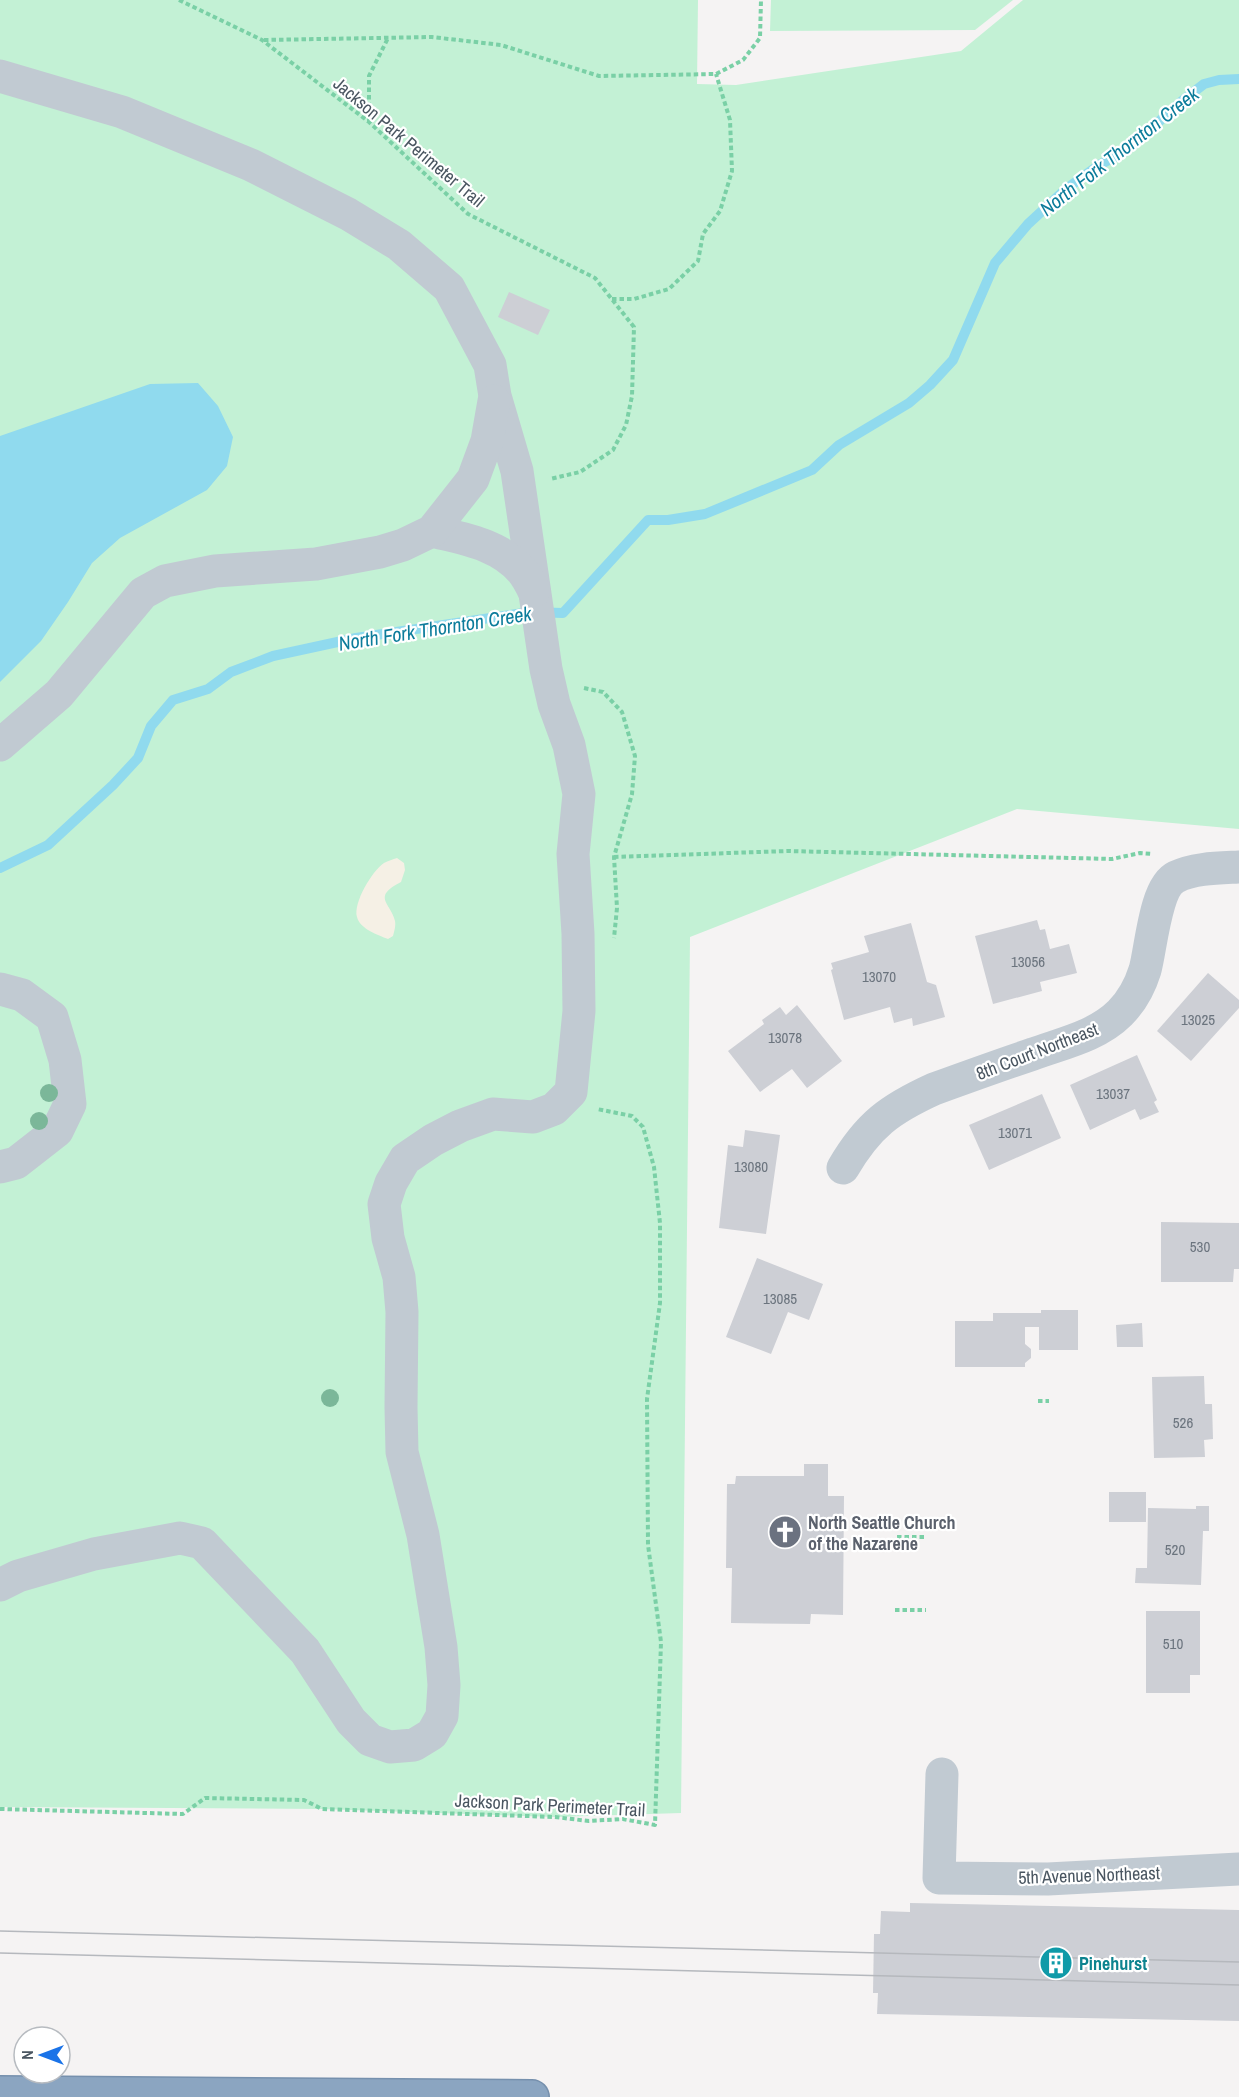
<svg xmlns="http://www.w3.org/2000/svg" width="1239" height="2097" font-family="'Archivo Narrow',sans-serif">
  <rect width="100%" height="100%" fill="#f5f3f3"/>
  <g fill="#c3f1d5">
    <path d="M0,0H698L697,84L736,85L961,51L1023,0H1239V829L1017,809L690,937L681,1813L555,1817L322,1809L0,1807Z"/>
    <path d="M771,0H1013L975,30L770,31Z"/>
  </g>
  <path fill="#f5f0e5" d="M397,858L404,863L405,870L401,882C371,897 391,903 395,921C396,926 394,932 393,936L388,939C378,935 360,929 357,917C353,903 372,871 384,863C388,861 393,859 397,858Z"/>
  <path fill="#90daee" d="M198,383L218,406L233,437L227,466L207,490L120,538L92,563L68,602L41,641L0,682V436L150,384Z"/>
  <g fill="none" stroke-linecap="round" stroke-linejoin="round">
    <path stroke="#90daee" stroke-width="10" d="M0,868L48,845L113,785L138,758L151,726L173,700L208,689L231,672L273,656L356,638L530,612L563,613L648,520H668L705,514L812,470L839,445L909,403L930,385L953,360L995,263L1028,224L1066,189L1099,165L1126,151L1182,101L1204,84L1219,80L1239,79"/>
  </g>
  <g fill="#cdcfd5">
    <path d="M509,292L550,310L538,335L498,317Z"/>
    <path d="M1037,920L1040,930L1045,929L1050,949L1069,944L1077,973L1040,982L1042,991L993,1004L975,936Z"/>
    <path d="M911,923L927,982L936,985L945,1017L913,1026L912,1018L894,1023L890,1007L844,1020L831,970L833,969L831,963L869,952L864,936Z"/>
    <path d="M1208,973L1239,1000V1008L1191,1061L1157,1031Z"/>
    <path d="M797,1005L842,1061L807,1088L792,1069L760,1092L728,1051L764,1024L762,1020L780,1007L786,1015Z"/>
    <path d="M1137,1055L1157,1100L1154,1102L1159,1112L1140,1120L1135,1109L1090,1130L1070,1085Z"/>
    <path d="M1042,1094L1061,1138L989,1170L969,1125Z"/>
    <path d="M745,1130L780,1135L766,1234L719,1228L728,1145L743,1147Z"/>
    <path d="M1161,1222L1239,1223V1269H1234L1233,1282H1161Z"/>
    <path d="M757,1258L823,1284L809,1320L788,1312L771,1354L726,1337Z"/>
    <path d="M1041,1310H1078V1350H1039V1327H1025V1344L1031,1349V1358L1025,1363V1367H955V1321H993V1313H1041Z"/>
    <path d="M1142,1323L1143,1347H1117L1116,1325Z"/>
    <path d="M1204,1376L1205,1404H1212L1213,1439L1204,1440L1205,1457L1154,1458L1152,1377Z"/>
    <path d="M804,1464H828V1496H844L843,1615L811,1614L810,1624L731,1623L732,1568H726L727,1484H735L736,1476H804Z"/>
    <rect x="1109" y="1492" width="37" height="30"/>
    <path d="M1196,1506H1209V1531H1203L1201,1585L1135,1583L1136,1568H1147L1148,1508L1196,1509Z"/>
    <path d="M1146,1611H1200V1675H1190V1693H1146Z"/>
    <path d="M910,1903L1239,1910V2021L877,2014L878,1993H873L874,1934H880L881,1911L910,1912Z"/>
  </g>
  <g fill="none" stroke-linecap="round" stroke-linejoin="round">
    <defs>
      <path id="highway" d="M0,2093L532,2097"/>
    </defs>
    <use href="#highway" stroke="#7690ad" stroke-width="36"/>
    <g stroke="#7ad0a6" stroke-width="4" stroke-dasharray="4.5 3" stroke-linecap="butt">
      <path d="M179,0L262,40L369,122L468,214L595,278L634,327L632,396L626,425L613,450L580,472L550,479"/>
      <path d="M264,40L432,37L501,45L599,76L716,74L743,60L760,38L761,0"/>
      <path d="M369,122V76L388,38"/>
      <path d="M612,299H634L669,289L698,261L703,234L720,211L732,171L730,120L716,74"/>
      <path d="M584,688L603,692L622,712L635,756L632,794L614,857L617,908L614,938"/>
      <path d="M614,857L788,851L1112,859L1140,853L1153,854"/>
      <path d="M1038,1401H1049"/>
      <path d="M897,1537H925"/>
      <path d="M895,1610H926"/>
      <path d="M0,1809L183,1814L205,1798L304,1800L322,1809L555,1817L589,1821L623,1819L655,1825L661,1642L648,1545L647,1399L660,1303V1223L654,1167L643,1127L632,1116L597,1109"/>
    </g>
    <g stroke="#c1cad2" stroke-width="33">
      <path d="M0,76L122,112L251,165L348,214L399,245L449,288L490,365L495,396L517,471L546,669L554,704L569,745L579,794L573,854L578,934L579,1011L571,1092L554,1109L533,1117L493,1114L460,1126L433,1140L405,1159L391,1183L384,1204L388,1238L399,1277L402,1312L401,1407L402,1452L423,1535L441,1647L444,1685L442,1716L432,1734L414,1745L390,1747L370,1740L351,1721L305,1651L202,1543L180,1538L94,1554L18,1576L0,1585"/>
      <path d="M432,531C464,539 499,544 522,571C527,577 531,585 534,591"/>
      <path d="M0,745L59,694L143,593L165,581L215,571L316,564L380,552L403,545L432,531L473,479L487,441L494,401"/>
      <path d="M0,989L22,995L52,1017L65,1060L70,1104L57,1131L16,1163L0,1167"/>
      <path d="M843,1168C868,1125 890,1109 934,1089C967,1077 1000,1065 1033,1054C1063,1043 1097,1036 1120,1013C1132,1001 1140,986 1145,970C1151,949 1155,887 1176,877C1194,868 1219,868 1239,867"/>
      <path d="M942,1774L939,1878L1048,1879L1239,1869"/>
    </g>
    <use href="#highway" stroke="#8ba5c1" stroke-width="33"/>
    <g stroke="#b5b8bd" stroke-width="1.5">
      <path d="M0,1931L1239,1962"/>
      <path d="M0,1953L1239,1985"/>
    </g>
  </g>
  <g fill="#7bb799">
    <circle cx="49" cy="1093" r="9"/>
    <circle cx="39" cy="1121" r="9"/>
    <circle cx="330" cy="1398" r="9"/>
  </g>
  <defs>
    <symbol id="church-disc" viewBox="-11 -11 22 22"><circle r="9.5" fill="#6b7280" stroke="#fff"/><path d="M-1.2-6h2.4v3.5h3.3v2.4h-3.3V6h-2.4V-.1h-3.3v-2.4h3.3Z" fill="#fff"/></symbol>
    <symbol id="building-disc" viewBox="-11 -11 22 22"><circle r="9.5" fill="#0f9aa8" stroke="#fff"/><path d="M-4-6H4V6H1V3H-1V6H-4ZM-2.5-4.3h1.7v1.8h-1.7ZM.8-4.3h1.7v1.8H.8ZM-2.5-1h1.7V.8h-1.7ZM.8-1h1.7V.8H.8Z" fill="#fff"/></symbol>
  </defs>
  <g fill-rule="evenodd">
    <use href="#church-disc" x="766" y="1513" width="38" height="38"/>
    <use href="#building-disc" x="1037" y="1944" width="38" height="38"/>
  </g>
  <g text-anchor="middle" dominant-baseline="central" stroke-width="4.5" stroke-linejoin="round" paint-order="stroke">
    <g font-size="15" fill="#6b747e">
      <text x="1028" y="961">13056</text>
      <text x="879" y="976">13070</text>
      <text x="1198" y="1019">13025</text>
      <text x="785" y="1037">13078</text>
      <text x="1113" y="1093">13037</text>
      <text x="1015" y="1132">13071</text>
      <text x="751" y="1166">13080</text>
      <text x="1200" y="1246">530</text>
      <text x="780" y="1298">13085</text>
      <text x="1183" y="1422">526</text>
      <text x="1175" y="1549">520</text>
      <text x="1173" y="1643">510</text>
    </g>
    <g font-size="18" fill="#4a5661" stroke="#fff">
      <text transform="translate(409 142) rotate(40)">Jackson Park Perimeter Trail</text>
      <text transform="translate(1037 1051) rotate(-21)">8th Court Northeast</text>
      <text transform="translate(550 1805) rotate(3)">Jackson Park Perimeter Trail</text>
      <text transform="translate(1089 1875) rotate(-2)">5th Avenue Northeast</text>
    </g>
    <g font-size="18" font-weight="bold" fill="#5b616d" stroke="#fff" text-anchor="start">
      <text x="808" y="1522">North Seattle Church<tspan x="808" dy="21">of the Nazarene</tspan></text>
    </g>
    <g font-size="18" font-weight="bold" fill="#0d838f" stroke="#fff" text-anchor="start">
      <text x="1079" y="1963">Pinehurst</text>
    </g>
    <g font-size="20" font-style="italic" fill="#0c7c9b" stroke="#fff">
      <text transform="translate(1119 151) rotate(-38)">North Fork Thornton Creek</text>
      <text transform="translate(435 628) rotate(-9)">North Fork Thornton Creek</text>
    </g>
  </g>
  <g transform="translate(42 2055) rotate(270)"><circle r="28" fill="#ffffff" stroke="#b7bbc0" stroke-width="1.5"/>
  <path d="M0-4.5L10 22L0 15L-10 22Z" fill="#1a73e8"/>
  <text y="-9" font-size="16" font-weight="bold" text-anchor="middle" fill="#4a5661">N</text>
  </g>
</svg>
